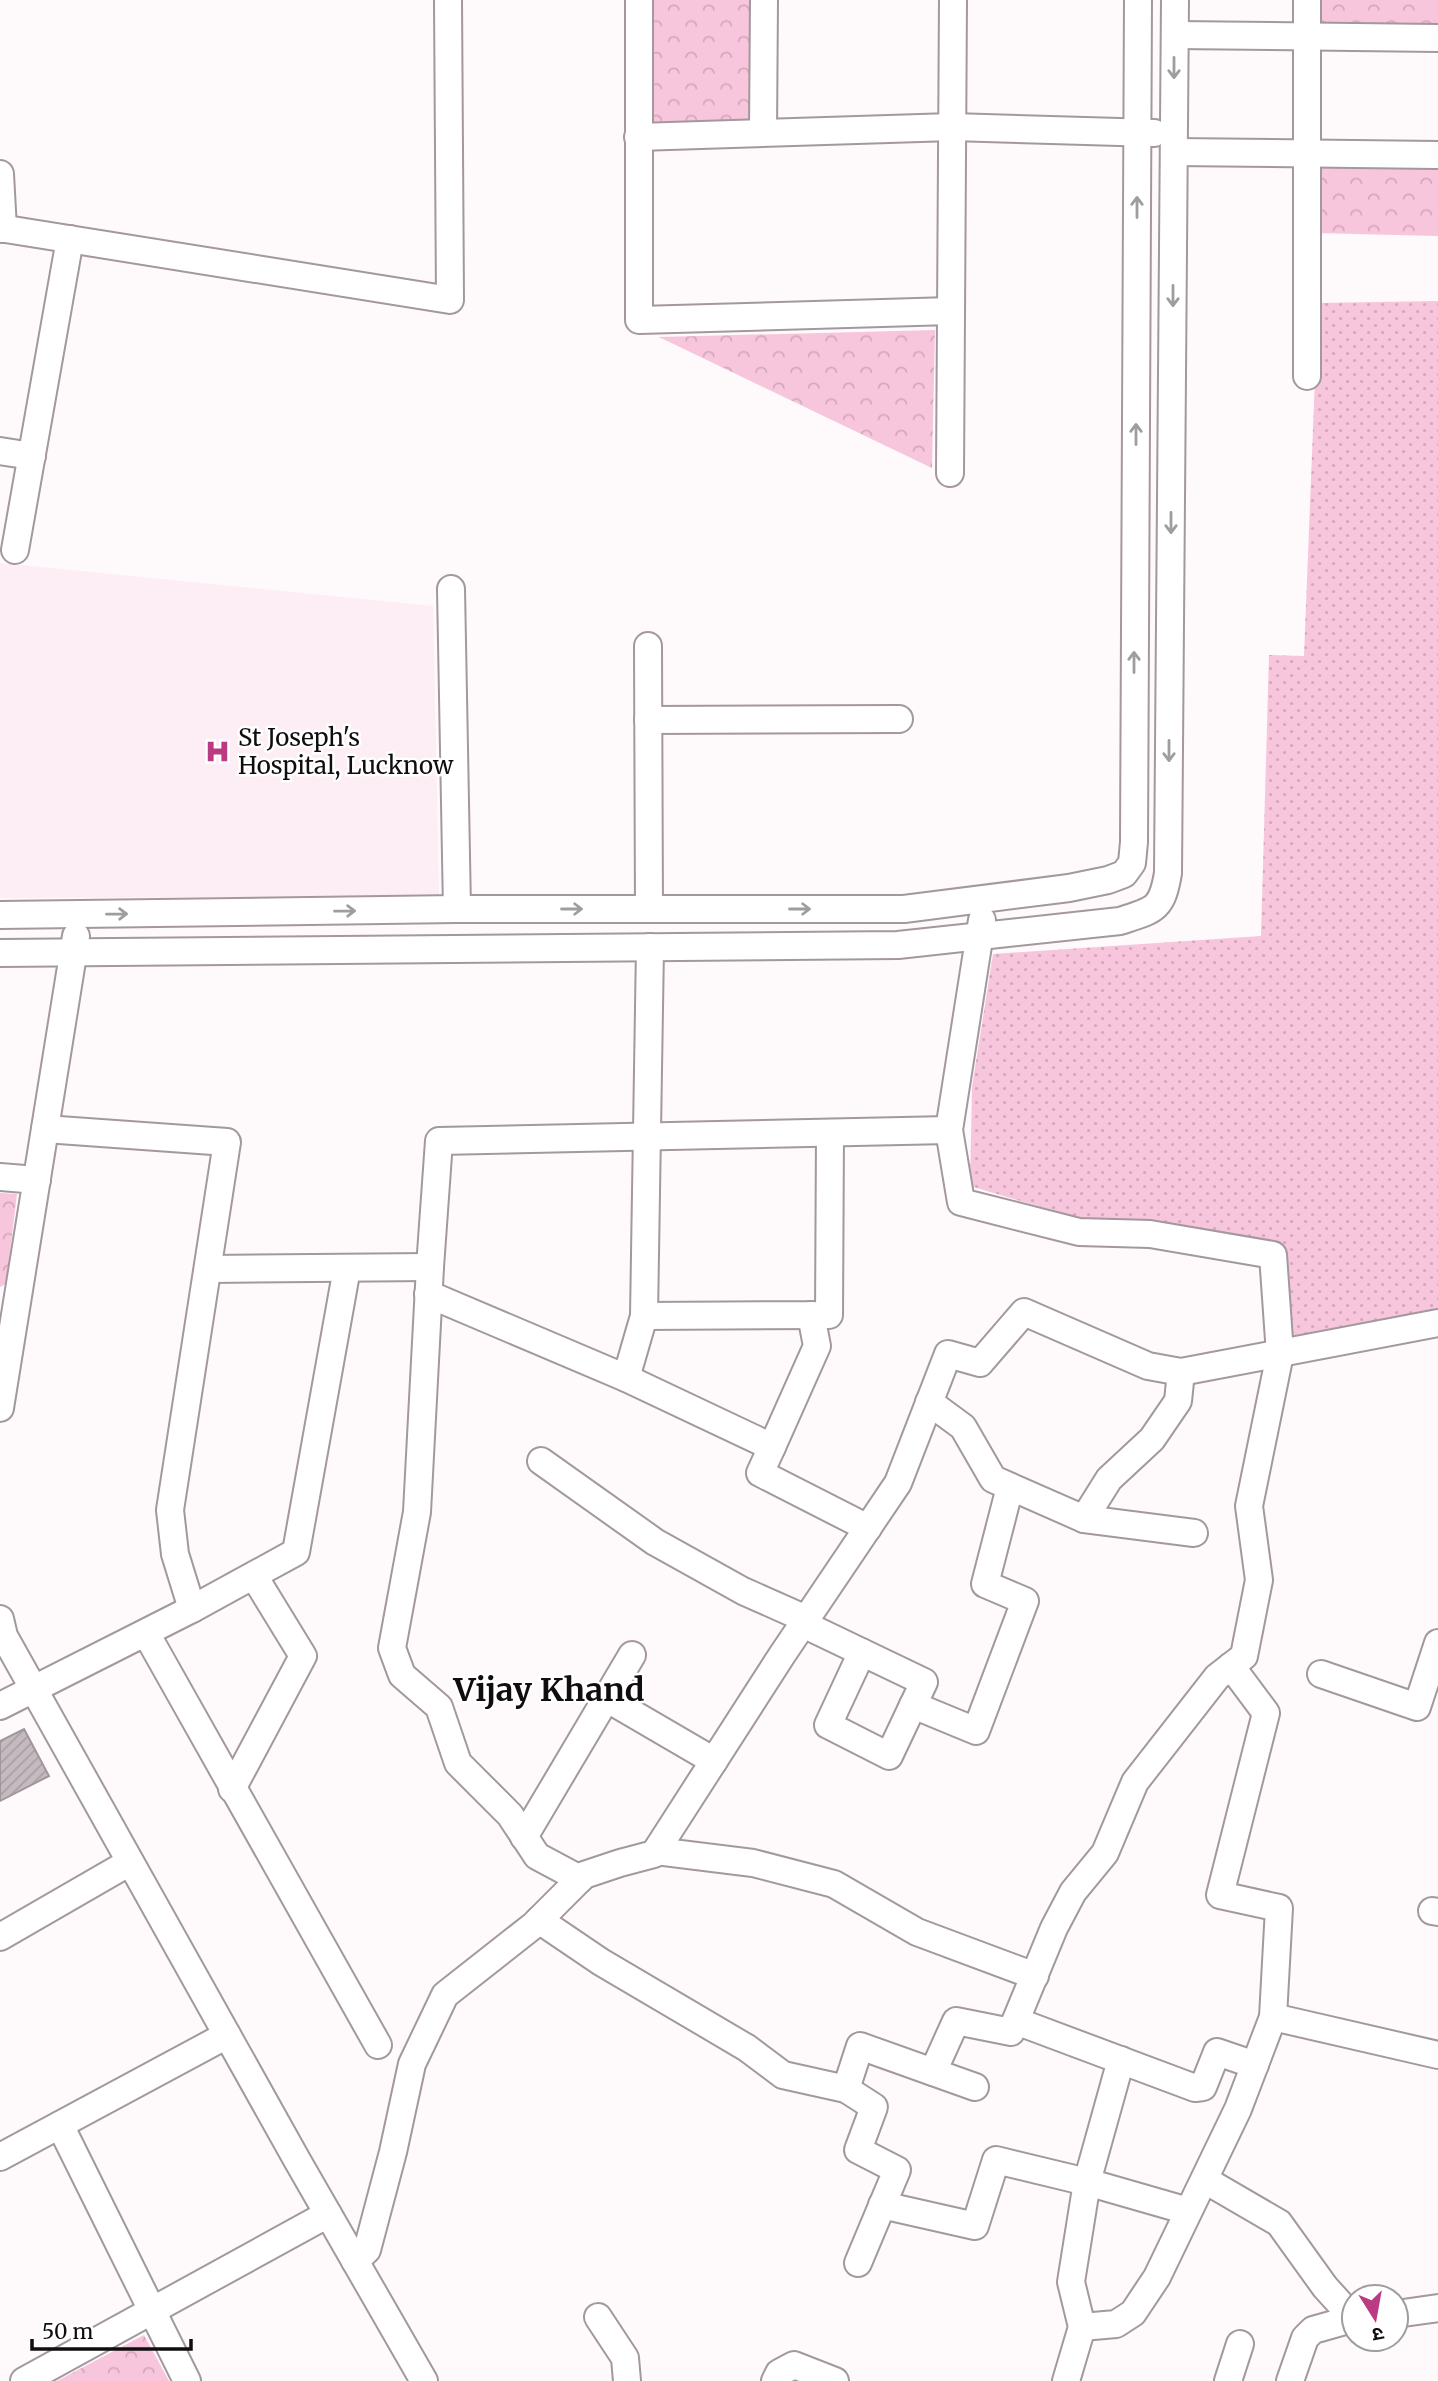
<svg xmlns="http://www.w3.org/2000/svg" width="1438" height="2381" font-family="Merriweather,'Noto Sans Devanagari',serif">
  <defs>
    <pattern id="grass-dots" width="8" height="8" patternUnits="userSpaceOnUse" patternTransform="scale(1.75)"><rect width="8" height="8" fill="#f7c5dc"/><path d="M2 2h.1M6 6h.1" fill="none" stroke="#d3a8bc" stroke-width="1.8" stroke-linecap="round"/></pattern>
    <pattern id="forest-crowns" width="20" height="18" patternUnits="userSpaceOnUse" patternTransform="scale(1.75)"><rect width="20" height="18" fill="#f7c5dc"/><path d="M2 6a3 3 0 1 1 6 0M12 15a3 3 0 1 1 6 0" fill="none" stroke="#d3a8bc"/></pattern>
    <pattern id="building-hatch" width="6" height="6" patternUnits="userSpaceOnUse" patternTransform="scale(1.75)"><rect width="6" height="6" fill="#c5babf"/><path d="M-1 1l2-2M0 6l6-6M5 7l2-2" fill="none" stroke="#a89fa3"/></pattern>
  </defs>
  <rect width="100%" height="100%" fill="#fef9fb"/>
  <path fill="#fdedf4" d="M0,563L433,606L439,896L0,898Z"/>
  <path fill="url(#grass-dots)" d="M1438,301V1315L1291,1338L1282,1246L1149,1222L1078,1218L970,1186L972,1087L993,954L1261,936L1269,655L1304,656L1318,303Z"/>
  <g fill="url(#forest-crowns)">
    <path d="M650,0H753V120L648,123Z"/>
    <path d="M1316,0H1438V27L1316,25Z"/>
    <path d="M1316,161L1438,164V236L1314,233Z"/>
    <path d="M935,330L932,468L659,337H660Z"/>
    <path d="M0,1193L17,1194L6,1284L0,1287Z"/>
    <path d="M144,2335L169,2381H57Z"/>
  </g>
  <path fill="url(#building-hatch)" stroke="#a1969b" stroke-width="2" d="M24,1729L49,1776L0,1801V1741Z"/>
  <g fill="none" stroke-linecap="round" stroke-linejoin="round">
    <defs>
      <g id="minor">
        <path d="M639,0V320L951,311"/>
        <path d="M1307,0V376"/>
        <path d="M1175,35L1438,38"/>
        <path d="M763,132L764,0"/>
        <path d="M638,137L952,127L1154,133"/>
        <path d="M1174,152L1438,155"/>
        <path d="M0,174L3,229"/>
        <path d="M0,228L450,300L448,0"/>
        <path d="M0,451L32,456"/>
        <path d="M950,473L953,0"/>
        <path d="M15,550L70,239"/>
        <path d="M451,589L457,909"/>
        <path d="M648,646L649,909"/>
        <path d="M648,720L899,719"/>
        <path d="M0,915L457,909H904L1069,888L1108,880L1124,874L1132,863L1134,842L1138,0"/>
        <path d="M0,953L898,945L1120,921C1154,910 1162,910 1168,873L1175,0"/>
        <path d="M45,1129L227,1142L170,1510L175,1554L192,1609"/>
        <path d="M0,1177L37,1180"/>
        <path d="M208,1269L430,1267"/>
        <path d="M428,1294L626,1378L772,1447L760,1473L868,1528"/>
        <path d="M644,1316L829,1315L830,1133"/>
        <path d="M626,1378L644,1316L650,947"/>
        <path d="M929,1402L963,1427L993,1479L1084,1519L1194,1533"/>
        <path d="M0,1408L76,936"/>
        <path d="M772,1447L817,1346L811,1315"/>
        <path d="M541,1461L655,1542L743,1591L806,1619"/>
        <path d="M1084,1519L1109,1479L1152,1439L1178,1401L1181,1372"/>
        <path d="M0,1619L4,1636L297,2160L424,2381"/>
        <path d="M803,1624L924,1682L889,1756L828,1725L862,1652"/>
        <path d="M146,1633L378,2045"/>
        <path d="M1321,1674L1417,1707L1438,1643"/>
        <path d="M606,1698L714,1761"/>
        <path d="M913,1705L976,1731L1025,1601L985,1584L1010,1487"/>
        <path d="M0,1706L192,1609L296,1552L347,1268"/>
        <path d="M232,1789L303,1656L254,1576"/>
        <path d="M524,1837L632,1655"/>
        <path d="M656,1851L753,1863L834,1884L917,1932L1035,1976"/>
        <path d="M580,1879L537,1856L510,1815L458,1763L439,1707L402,1675L392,1648L417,1512L430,1267L439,1141L949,1130"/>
        <path d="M1432,1911L1438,1912"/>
        <path d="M539,1920L601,1962L747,2048L783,2075L846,2089L860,2046L975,2087"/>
        <path d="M0,1937L130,1862"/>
        <path d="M1273,2017L1438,2055"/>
        <path d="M1016,2021L1195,2088L1203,2087L1217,2052L1255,2065"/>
        <path d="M1121,2060L1087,2182L1188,2211"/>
        <path d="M933,2072L956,2021L1011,2032L1054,1928L1073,1892L1105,1853L1135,1782L1217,1677L1244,1656L1259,1580L1249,1506L1280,1354L1273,1255L1150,1234L1079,1232L961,1202L949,1130L982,920"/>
        <path d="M846,2089L874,2107L858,2150L897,2170L858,2263"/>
        <path d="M60,2125L187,2381"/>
        <path d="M0,2157L227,2035"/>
        <path d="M1205,2180L1279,2223L1325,2287L1354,2319"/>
        <path d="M882,2205L975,2226L996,2160L1087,2182L1071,2282L1082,2327L1066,2381"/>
        <path d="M355,2261L367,2250L393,2152L412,2064L445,1995L534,1925L584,1875L620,1863L654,1854L782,1655L898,1483L948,1354L980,1363L1024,1312L1148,1366L1181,1372L1438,1323"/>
        <path d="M1396,2314L1438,2308"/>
        <path d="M598,2317L625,2358L627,2381"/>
        <path d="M1082,2327L1116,2324L1133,2313L1157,2277L1238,2109L1273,2017L1279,1908L1220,1895L1266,1713L1231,1666"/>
        <path d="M24,2381L328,2214"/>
        <path d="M775,2381L779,2373L794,2365L835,2381"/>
        <path d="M1228,2381L1240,2344"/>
        <path d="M1290,2381L1305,2338L1313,2330L1352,2319"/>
      </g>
    </defs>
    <use href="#minor" stroke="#a3989d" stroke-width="30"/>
    <use href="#minor" stroke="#fff" stroke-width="26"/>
  </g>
  <defs><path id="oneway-shaft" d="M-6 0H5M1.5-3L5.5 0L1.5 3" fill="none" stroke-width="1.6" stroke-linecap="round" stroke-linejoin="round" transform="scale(1.75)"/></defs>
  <g stroke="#9f9e9f">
    <use href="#oneway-shaft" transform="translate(1174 68) rotate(90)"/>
    <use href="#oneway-shaft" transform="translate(1137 207) rotate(-90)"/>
    <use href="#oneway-shaft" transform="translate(1173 296) rotate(90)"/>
    <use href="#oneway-shaft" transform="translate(1136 434) rotate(-90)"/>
    <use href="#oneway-shaft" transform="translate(1171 523) rotate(90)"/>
    <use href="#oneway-shaft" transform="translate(1134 662) rotate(-90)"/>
    <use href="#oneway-shaft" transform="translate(1169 751) rotate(90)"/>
    <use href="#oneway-shaft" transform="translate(572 909)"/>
    <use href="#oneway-shaft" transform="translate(800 909)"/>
    <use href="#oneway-shaft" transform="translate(345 911) rotate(-1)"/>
    <use href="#oneway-shaft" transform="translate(117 914) rotate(-1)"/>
  </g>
  <defs>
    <symbol id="hospital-bare" viewBox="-9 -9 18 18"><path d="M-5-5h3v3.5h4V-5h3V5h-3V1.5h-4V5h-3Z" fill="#bb3a84" stroke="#fff" stroke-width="2.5" paint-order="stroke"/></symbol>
  </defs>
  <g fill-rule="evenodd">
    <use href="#hospital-bare" x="200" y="734" width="35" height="35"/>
  </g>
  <g text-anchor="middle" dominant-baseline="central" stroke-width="5" stroke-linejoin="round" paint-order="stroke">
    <g font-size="24" fill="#100d0e" stroke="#fff" text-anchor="start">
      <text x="238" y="737">St Joseph's<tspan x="238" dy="28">Hospital, Lucknow</tspan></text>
    </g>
    <g font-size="32" font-weight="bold" fill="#100d0e" stroke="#fff">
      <text x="549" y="1690">Vijay Khand</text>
    </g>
  </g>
  <g transform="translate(1375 2318) rotate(169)"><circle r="33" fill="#ffffff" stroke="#9f9e9f" stroke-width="2"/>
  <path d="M0-5L12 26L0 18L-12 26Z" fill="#bb3a84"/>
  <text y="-10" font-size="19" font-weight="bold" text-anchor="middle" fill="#100d0e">उ</text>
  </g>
  <path d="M32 2339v10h159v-10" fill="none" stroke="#100d0e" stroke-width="3.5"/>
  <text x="42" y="2339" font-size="21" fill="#100d0e" stroke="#ffffff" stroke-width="5" paint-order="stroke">50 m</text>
</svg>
